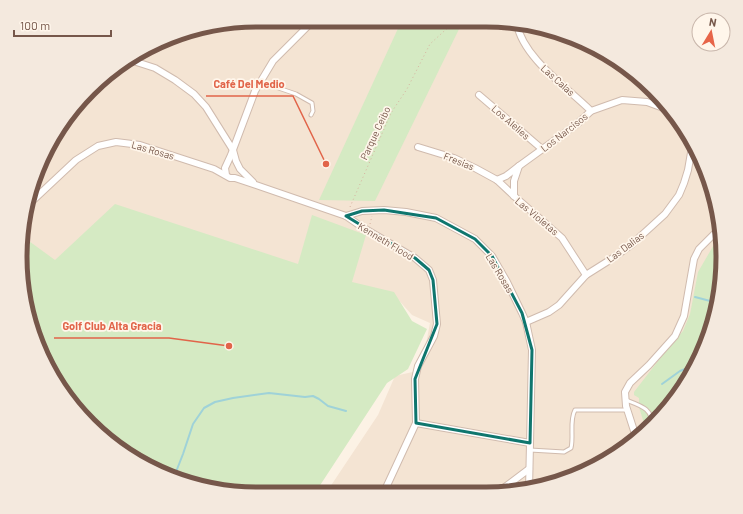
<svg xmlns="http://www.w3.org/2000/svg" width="743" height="514" font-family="Barlow,sans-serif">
  <rect width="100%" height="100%" fill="#fcf2e5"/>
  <path fill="#f4e4d3" d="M257,20L532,25L604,52L654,90L705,167L723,257L705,348L653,425L591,469L532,489L326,493L378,415L395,376L417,371L425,349L430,323L412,315L395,296L40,300L29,317L25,303L22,226L38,166L79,101L126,60L195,28Z"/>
  <g fill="#d5eac3">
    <path d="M401,22L462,23L375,201L319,200Z"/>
    <path d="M115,204L298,264L312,215L366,235L352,282L394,292L412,321L427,329L408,369L387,383L315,493L257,494L166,476L89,424L45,362L32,325L38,319L30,297L24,294L22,236L55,260Z"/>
    <path d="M719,236L723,257L705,348L653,425L646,430L639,407V398L634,395V392L672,343L683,331L690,314L698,272Z"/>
  </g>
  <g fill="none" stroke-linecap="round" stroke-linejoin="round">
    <g stroke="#9fd2d8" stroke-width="2">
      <path d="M695,297L714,302"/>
      <path d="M662,384L680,371L693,366"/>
      <path d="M174,477L183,454L193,424L204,408L215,402L233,398L269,393L305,397L313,396L319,399L328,406L346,411"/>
    </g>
    <defs>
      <g id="lane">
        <path d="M261,82L296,94L312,103L313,111L311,115"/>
        <path d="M626,400C639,405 655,409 651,427"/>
        <path d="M530,450L564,452L571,448C574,436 569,421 575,410H627"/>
      </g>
      <g id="street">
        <path d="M517,24C523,58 568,88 591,111"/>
        <path d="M127,59L155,68L175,80L194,94L206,107L233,150L236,161L240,169L253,182"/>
        <path d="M479,95L542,149"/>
        <path d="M418,147L454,158L475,168L497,180L514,196L562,238L586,275"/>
        <path d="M226,175L225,168L231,155L255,91L273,61L313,21"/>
        <path d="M497,180L506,176L519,166"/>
        <path d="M514,196V181L519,166L577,124L591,111L622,100L647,102L666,109"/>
        <path d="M28,205L76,160L98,146L116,142L140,145L214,169L230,178H235L256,185L346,216L362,227L415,258L429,270L433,280L437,324L434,336L418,366L415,379L416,423L384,492"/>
        <path d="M346,216L362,211L384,210L406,212L436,218L475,239L492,256L507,282L522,313L526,322L532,350L529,490"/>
        <path d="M526,322L549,312L559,305L586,275L613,258L631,245L665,214L679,195L684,183L688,170L692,147"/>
        <path d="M416,423L530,443"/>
        <path d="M636,437L626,406L625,392L630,383L649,365L675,336L684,316L694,259L699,249L718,230"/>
        <path d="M501,490L529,469"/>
      </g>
    </defs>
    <use href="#lane" stroke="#d0bbae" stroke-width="5"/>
    <use href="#street" stroke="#d0bbae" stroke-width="8"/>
    <g stroke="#d7b29f" stroke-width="1" stroke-dasharray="1 3" stroke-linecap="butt">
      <path d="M350,207L391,113L407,89L430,44L453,23"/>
      <path d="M370,224L372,216"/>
      <path d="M656,415L661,413"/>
    </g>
    <use href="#lane" stroke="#fff" stroke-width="3"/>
    <use href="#street" stroke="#fff" stroke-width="6"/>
  </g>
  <path fill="none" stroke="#0f766e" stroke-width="3" stroke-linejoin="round" d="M384,210L436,218L475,239L492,256L522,313L532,350L530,443L416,423L415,379L437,324L433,280L429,270L415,258L346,216L362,211Z"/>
  <g text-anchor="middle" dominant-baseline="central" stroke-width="3.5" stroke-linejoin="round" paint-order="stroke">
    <g font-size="10" fill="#76574a" stroke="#fff6eb">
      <text transform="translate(558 80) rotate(42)">Las Calas</text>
      <text transform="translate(511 122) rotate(41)">Los Alelies</text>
      <text transform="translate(564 132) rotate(-38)">Los Narcisos</text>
      <text transform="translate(375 133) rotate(-65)">Parque Ceibo</text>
      <text transform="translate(153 150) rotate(16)">Las Rosas</text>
      <text transform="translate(459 161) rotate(22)">Fresias</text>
      <text transform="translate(537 216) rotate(40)">Las Violetas</text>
      <text transform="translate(386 241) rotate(31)">Kenneth Flood</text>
      <text transform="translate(625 247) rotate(-37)">Las Dalias</text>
      <text transform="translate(500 273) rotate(59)">Las Rosas</text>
    </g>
  </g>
  <path d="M0 0H743V514H0ZM257 27H486A230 230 0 0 1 716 257V257A230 230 0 0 1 486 487H257A230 230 0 0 1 27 257V257A230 230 0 0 1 257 27Z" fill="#f4e9de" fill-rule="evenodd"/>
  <path fill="none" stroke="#76574a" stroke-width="5" d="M257 27H486A230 230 0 0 1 716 257V257A230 230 0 0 1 486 487H257A230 230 0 0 1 27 257V257A230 230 0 0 1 257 27Z"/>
  <path fill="none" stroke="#e16449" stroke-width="1.5" d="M326 164L293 96H206M229 346L169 338H54"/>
  <g fill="#e16449" stroke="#fff6eb" stroke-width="1.5">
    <circle cx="326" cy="164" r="4"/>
    <circle cx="229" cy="346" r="4"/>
  </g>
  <g font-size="11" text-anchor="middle" font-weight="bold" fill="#e16449" stroke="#fff6eb" stroke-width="3.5" stroke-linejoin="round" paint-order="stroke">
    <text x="249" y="88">Café Del Medio</text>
    <text x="112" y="330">Golf Club Alta Gracia</text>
  </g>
  <g transform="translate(711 32) rotate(10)"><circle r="19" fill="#fff6eb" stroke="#c8b6ab"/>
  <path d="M0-3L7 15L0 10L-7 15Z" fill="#e76549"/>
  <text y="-6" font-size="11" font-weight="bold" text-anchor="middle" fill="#76574a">N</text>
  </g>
  <path d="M14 30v6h97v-6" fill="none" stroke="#76574a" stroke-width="2"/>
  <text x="20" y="30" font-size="12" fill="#76574a" stroke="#fff6eb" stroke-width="3" paint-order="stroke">100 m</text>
</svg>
